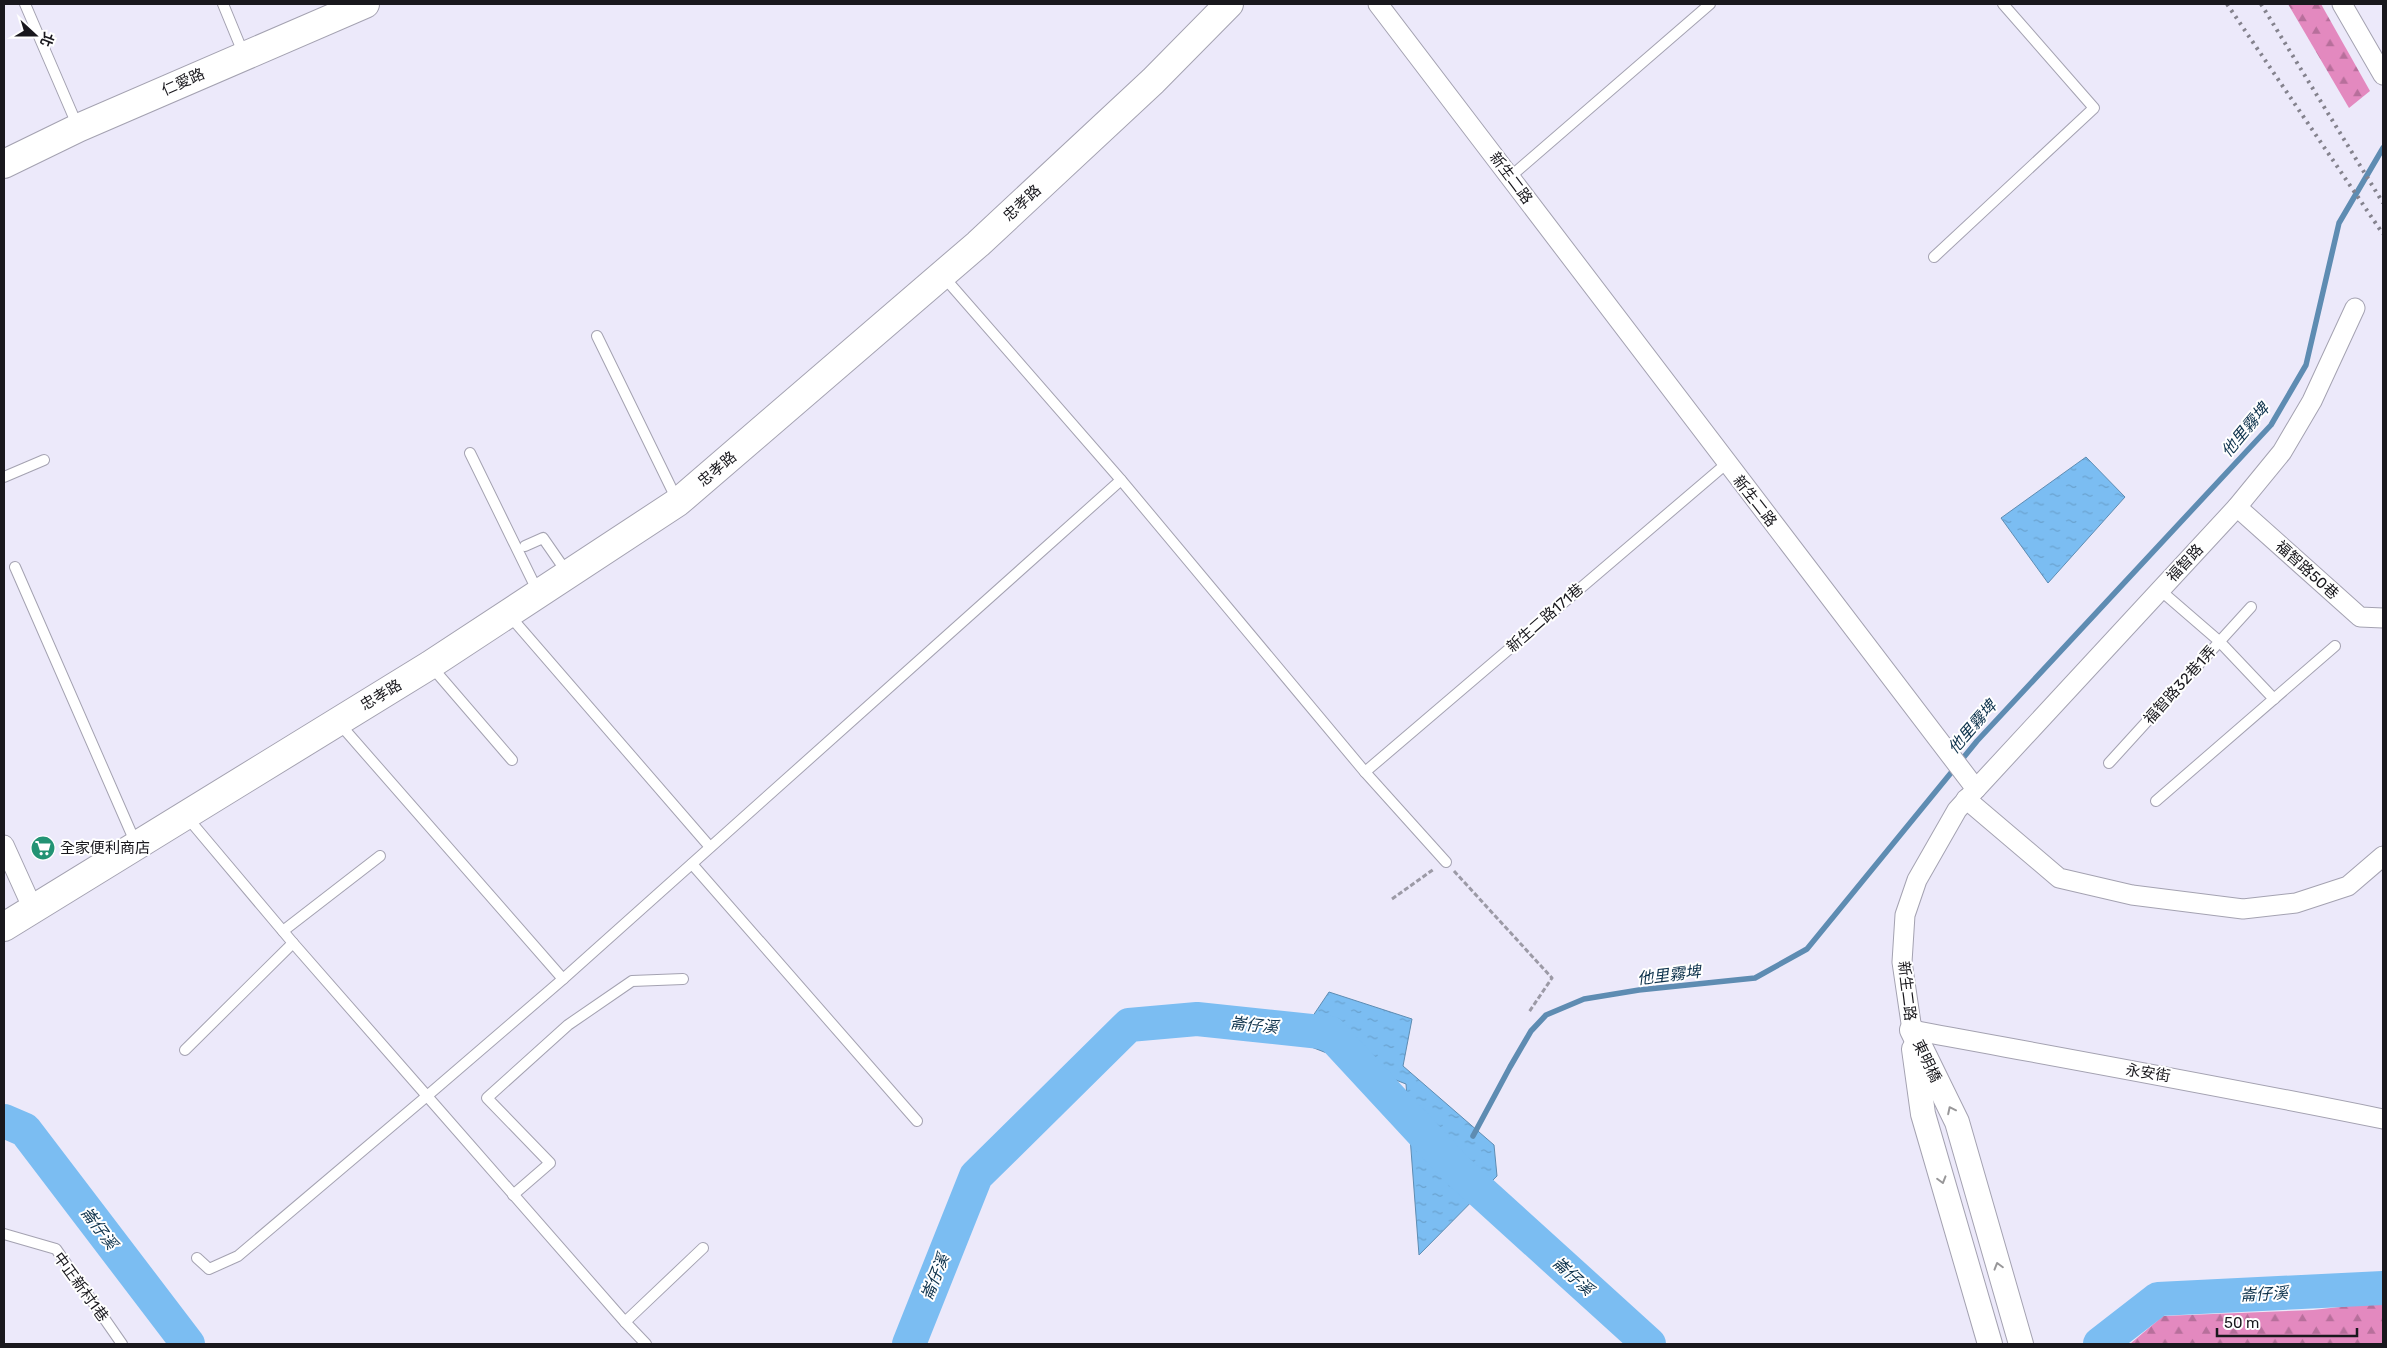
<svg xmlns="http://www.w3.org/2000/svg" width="2387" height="1348" font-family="Rubik,'Noto Sans TC',sans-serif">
  <defs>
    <pattern id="forest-firs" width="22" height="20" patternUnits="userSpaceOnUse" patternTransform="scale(1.25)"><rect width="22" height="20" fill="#e389bf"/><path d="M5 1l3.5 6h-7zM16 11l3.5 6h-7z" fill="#b76f9b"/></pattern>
    <pattern id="water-ripples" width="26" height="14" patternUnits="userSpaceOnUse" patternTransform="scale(1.25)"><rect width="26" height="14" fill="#7bbdf2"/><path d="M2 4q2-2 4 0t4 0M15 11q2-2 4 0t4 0" fill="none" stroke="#6aa2cf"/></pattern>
  </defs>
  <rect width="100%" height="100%" fill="#ece9fa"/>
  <g fill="url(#forest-firs)">
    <path d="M2288,4H2321L2370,91L2349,108Z"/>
    <path d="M2383,1302V1344H2130L2163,1316L2313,1310Z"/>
  </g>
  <g fill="url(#water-ripples)" stroke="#5e8cb2">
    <path d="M2086,457L2125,497L2048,583L2001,518Z"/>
    <path d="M1329,992L1412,1019L1403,1066L1494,1145L1497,1176L1419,1255L1406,1084L1296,1041Z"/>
  </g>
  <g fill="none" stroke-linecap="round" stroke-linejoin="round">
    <path stroke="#5e8cb2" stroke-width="5.5" d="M1473,1136L1510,1067L1531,1031L1546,1015L1584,999L1639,990L1755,978L1807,949L1977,741L2271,425L2306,365L2339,223L2383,148"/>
    <g stroke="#7bbdf2" stroke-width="34">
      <path d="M4,1121L25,1130L188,1344"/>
      <path d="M909,1344L976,1176L1129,1025L1197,1019L1330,1033L1456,1169L1649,1344"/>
      <path d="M2100,1344L2158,1299L2383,1288"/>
    </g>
    <defs>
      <g id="service">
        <path d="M25,4L78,127"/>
        <path d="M223,4L244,55"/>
        <path d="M1510,177L1710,4"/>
        <path d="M1934,257L2094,108L2003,4"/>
        <path d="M943,276L1121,480L1365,772L1446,862"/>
        <path d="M597,336L678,502"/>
        <path d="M470,453L538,592"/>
        <path d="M4,477L44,460"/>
        <path d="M525,546L543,538L568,574"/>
        <path d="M15,567L136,844"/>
        <path d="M2160,590L2219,641L2274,699"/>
        <path d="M509,615L710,847"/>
        <path d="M431,666L512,760"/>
        <path d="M338,722L563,979"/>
        <path d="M2109,763L2251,607"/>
        <path d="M1365,772L1726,464"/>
        <path d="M2156,801L2335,646"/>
        <path d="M186,816L293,943L427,1096L563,979L1121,480"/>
        <path d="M692,864L917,1121"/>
        <path d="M283,931L380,856"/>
        <path d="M185,1050L293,943"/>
        <path d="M513,1195L550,1163L487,1098L568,1025L632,981L683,979"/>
        <path d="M4,1234L56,1249L122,1344"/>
        <path d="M197,1258L209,1269L238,1256L427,1096L625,1322L703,1248"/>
        <path d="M625,1322L646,1344"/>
      </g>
      <g id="minor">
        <path d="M1378,4L1976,789L1957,810L1917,880L1905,915L1902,962L1912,1030C2069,1059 2226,1087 2383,1119"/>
        <path d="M2342,4L2383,75"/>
        <path d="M2237,507L2360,617L2383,618"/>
        <path d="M1976,789L2237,507L2282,452L2312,401L2355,308"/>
        <path d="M1966,799L2059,878L2132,895L2243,909L2296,903L2348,886L2383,856"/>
        <path d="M4,845L33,909"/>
      </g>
      <g id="tertiary">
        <path d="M1912,1030L1957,1122L2021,1344"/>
        <path d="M1914,1049L1923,1114L1990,1344"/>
      </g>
      <g id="secondary">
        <path d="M4,164L78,128L365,4"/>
        <path d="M4,927L430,665L678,502L978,244L1153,81L1229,4"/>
      </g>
    </defs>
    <use href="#service" stroke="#a4a2b1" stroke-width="12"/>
    <use href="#minor" stroke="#a4a2b1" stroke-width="21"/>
    <use href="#tertiary" stroke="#a4a2b1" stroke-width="26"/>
    <use href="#secondary" stroke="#a4a2b1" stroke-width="30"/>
    <g stroke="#9c9aa6" stroke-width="3" stroke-dasharray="5 2.5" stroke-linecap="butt">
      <path d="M1454,871L1552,978L1529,1012"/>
      <path d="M1392,899L1434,869"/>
    </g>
    <use href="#service" stroke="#fff" stroke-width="10"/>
    <use href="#minor" stroke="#fff" stroke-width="19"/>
    <use href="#tertiary" stroke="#fff" stroke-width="24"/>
    <use href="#secondary" stroke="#fff" stroke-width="28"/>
    <g stroke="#84828d" stroke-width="4" stroke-dasharray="2.5 5" stroke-linecap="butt">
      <path d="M2227,4L2383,234"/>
      <path d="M2261,4L2383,203"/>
    </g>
  </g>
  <defs><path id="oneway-chevron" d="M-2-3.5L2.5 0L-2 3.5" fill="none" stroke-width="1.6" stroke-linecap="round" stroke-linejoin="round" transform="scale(1.25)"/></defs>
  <g stroke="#989799">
    <use href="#oneway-chevron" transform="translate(1951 1110) rotate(-116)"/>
    <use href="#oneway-chevron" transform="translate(1942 1180) rotate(74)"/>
    <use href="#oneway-chevron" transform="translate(1998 1266) rotate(-106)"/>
  </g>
  <defs>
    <symbol id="supermarket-disc" viewBox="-11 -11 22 22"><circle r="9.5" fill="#239374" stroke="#fff"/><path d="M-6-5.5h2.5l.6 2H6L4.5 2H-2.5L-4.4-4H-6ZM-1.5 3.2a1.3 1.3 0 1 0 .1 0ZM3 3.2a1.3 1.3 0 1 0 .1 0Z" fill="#fff"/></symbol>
  </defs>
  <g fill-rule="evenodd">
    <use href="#supermarket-disc" x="29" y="834" width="28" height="28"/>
  </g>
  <g text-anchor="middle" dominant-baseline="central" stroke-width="4" stroke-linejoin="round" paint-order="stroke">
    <g font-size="15" fill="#19181d" stroke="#fff">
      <text transform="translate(183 82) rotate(-24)">仁愛路</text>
      <text transform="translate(1511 178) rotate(53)">新生二路</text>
      <text transform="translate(1022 203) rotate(-43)">忠孝路</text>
      <text transform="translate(717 469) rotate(-40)">忠孝路</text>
      <text transform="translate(1755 501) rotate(52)">新生二路</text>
      <text transform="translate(2185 563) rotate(-47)">福智路</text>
      <text transform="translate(2307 570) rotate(42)">福智路50巷</text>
      <text transform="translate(1545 618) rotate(-41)">新生二路171巷</text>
      <text transform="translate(2180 685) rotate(-48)">福智路32巷1弄</text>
      <text transform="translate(381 695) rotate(-31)">忠孝路</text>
      <text transform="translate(1907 991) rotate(83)">新生二路</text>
      <text transform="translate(1927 1061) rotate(64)">東明橋</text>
      <text transform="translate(2148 1073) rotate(9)">永安街</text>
      <text transform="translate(81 1287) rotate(54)">中正新村1巷</text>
    </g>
    <g font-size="15" fill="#19181d" stroke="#fff" text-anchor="start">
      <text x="60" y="848">全家便利商店</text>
    </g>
    <g font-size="16" font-style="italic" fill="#0c314b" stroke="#fff">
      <text transform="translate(2245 430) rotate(-50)">他里霧埤</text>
      <text transform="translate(1972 727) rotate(-49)">他里霧埤</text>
      <text transform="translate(1669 975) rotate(-7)">他里霧埤</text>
      <text transform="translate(1254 1025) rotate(6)">崙仔溪</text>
      <text transform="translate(99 1228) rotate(53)">崙仔溪</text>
      <text transform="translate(1573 1276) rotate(42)">崙仔溪</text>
      <text transform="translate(935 1277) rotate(-68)">崙仔溪</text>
      <text transform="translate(2264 1294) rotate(-3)">崙仔溪</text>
    </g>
  </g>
  <rect width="2387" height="1348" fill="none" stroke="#19181d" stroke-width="10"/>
  <g transform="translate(35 35) rotate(111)" stroke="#ffffff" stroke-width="4" paint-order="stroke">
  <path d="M0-4L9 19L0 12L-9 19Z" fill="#19181d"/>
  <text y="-8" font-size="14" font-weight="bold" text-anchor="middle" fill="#19181d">北</text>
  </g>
  <path d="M2217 1328v8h140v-8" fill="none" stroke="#19181d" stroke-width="2.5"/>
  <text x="2224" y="1328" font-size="15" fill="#19181d" stroke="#ffffff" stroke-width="4" paint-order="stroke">50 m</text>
</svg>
